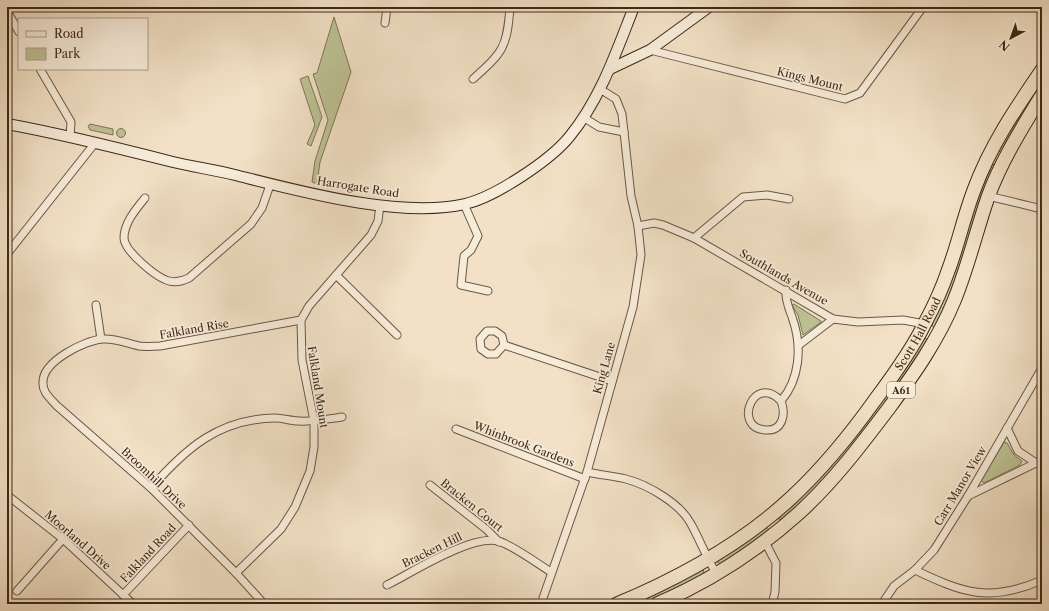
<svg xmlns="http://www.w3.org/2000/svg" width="1049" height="611" font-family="'Libre Caslon Text',serif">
  <rect width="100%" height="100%" fill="#f2e1c6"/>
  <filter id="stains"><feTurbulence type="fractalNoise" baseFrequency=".005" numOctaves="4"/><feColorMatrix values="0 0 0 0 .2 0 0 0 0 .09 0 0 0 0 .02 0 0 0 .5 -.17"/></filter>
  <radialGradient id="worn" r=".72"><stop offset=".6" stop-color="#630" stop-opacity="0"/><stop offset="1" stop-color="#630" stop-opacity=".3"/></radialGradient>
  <g fill="#bcc294" stroke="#7e7654">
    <path d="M334,17L351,72L320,162L317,184L312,182L315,161L328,120L313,74L317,73Z"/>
    <path d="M308,76L322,117L311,146L307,144L315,125L300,79Z"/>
    <path d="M1042,79V89L1002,153L1000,152L999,149Z"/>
    <path d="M90,124L113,129V135L90,130L88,126Z"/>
    <circle cx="121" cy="133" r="4.5"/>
    <path d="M995,164L996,165L951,297L935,327H933L932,324C956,272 968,216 992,165Z"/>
    <path d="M794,304L821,321V322L803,335L798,315L792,305Z"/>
    <path d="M924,338L928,339C906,374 884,411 858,442C834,470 809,495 783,519H778V518C804,492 831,467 854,439C880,407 901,372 924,338Z"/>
    <path d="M1004,442L1007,443L1014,455L1022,461L1020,465L984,483L981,480Z"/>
    <path d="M766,526L769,530L721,564L717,562V560Z"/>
    <path d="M702,569L704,571L703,574C681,586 656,604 630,604Z"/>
  </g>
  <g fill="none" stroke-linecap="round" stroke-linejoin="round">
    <defs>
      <g id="street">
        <path d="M7,11L19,32"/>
        <path d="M385,23L387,7"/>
        <path d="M650,50L845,99L860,93L923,7"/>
        <path d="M40,69L71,122L70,137"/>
        <path d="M473,79C503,52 507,48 510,7"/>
        <path d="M583,117L599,127L624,132"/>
        <path d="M988,196L1042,209"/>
        <path d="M145,198C136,209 124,223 124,238C124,251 157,278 169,281C177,283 183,281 189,278L251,224L262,208L270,185"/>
        <path d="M464,204L478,236L471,250L464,256L461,285L488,291"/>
        <path d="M638,226L654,223L663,225L694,238L833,319L858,322L903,320L925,324"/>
        <path d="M694,238L743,197L767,195L789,199"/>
        <path d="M7,254L95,143"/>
        <path d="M336,275L397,335"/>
        <path d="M96,305L101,339"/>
        <path d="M504,345L496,354H488L481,349L480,339L487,331H495L502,336L504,345L612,381"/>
        <path d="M799,345L833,319"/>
        <path d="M781,401C786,414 783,431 766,430C732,429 753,372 781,401C800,379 802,347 793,320C790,310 785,302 786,290"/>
        <path d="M1007,428L1018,451L1036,463"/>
        <path d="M456,429L585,479"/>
        <path d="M587,472C600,475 614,476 626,479C648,485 680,503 691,524C700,540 706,557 716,573"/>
        <path d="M430,485L486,529L499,542"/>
        <path d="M151,488C186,448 219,419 275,418C283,418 291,421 299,421C313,422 328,419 342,417"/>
        <path d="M7,495L63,539L133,604"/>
        <path d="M968,496L1042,460"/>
        <path d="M764,540L776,563L775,592L772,604"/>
        <path d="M915,570C963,593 990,603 1042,580"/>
        <path d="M236,573L281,529L295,507L310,471L314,447V421L302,360L301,320L309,306L371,235L378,221L380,205"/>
        <path d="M387,585C413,572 470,535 498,541C511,544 538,564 551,572"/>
        <path d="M17,591L63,539"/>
        <path d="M123,595L189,525"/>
        <path d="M264,604L236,573L151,488L56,405C50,398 42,392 43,382C43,361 84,341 102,339C115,338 126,343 139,346C146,347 153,346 160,346L301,320"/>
        <path d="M542,604L543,598L587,472L633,307L641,255L638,226L631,196L622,114L616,99L600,89"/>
        <path d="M882,604L894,586L915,570L934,550L968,496L1042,368"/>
      </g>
      <g id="secondary">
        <path d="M610,69L650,50L709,7"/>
        <path d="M7,124C63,134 118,148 173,162C194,167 215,170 235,175C299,191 401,219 465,204C495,197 551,160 570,136C601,98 616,52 634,7"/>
      </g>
      <g id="highway">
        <path id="s1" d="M617,604C679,578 742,544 792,497C823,468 850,435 875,400C893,376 912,350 925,323C934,306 942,289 948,271C958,245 964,216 974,190C990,146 1016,108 1042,70"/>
        <path d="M657,604C708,582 758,550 799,513C833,482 861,445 889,408C914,374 938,340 954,301C968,267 976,232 988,197C1001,161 1022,128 1042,95"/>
      </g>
    </defs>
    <use href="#street" stroke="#6c5741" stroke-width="9"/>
    <use href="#secondary" stroke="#3f2915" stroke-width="12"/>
    <use href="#highway" stroke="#3f2915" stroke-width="15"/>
    <use href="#street" stroke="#f7ecda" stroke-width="7"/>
    <use href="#secondary" stroke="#f7ecda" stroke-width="10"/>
    <use href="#highway" stroke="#f2e1c6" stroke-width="13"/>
  </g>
  <g text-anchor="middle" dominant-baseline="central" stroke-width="3.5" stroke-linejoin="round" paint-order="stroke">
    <rect fill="#f7ecda" stroke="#766450" stroke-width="1" x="887" y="382" width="28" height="16" rx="3"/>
    <g font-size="10" font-weight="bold" fill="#3f2915">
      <text x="901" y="390">A61</text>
    </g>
    <g font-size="11" fill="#3f2915" stroke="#f7ecda">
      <text transform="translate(810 79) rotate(14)">Kings Mount</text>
      <text transform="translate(358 187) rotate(9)">Harrogate Road</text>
      <text transform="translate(784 277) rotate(30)">Southlands Avenue</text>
      <text transform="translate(194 329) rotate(-10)">Falkland Rise</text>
      <text stroke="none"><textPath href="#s1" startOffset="413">Scott Hall Road</textPath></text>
      <text transform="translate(604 368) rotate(-74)">King Lane</text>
      <text transform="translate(318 387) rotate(81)">Falkland Mount</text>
      <text transform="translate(524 444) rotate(21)">Whinbrook Gardens</text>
      <text transform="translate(154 478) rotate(43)">Broomhill Drive</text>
      <text transform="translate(960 486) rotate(-59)">Carr Manor View</text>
      <text transform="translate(472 505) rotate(39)">Bracken Court</text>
      <text transform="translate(78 540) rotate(41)">Moorland Drive</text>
      <text transform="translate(432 550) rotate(-26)">Bracken Hill</text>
      <text transform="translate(148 553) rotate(-47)">Falkland Road</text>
    </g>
  </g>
  <rect width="1049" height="611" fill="none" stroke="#f2e1c6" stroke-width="24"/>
  <rect x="8" y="8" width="1033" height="595" fill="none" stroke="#3f2915" stroke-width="2"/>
  <rect x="12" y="12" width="1025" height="587" fill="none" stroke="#3f2915"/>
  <rect x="18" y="18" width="130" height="52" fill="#f7ecda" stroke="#ad9e8b"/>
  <rect x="26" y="31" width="20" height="6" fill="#f7ecda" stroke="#ad9e8b"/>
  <text x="54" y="38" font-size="12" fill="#3f2915">Road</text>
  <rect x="26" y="48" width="20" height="12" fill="#bcc294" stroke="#ad9e8b"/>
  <text x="54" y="58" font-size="12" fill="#3f2915">Park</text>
  <g transform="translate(1011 38) rotate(221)" stroke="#f7ecda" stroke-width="3" paint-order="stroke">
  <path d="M0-3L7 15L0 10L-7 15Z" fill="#3f2915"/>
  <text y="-6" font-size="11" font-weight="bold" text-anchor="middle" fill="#3f2915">N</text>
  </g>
  <rect width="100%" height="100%" filter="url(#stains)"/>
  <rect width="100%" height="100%" fill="url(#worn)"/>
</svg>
